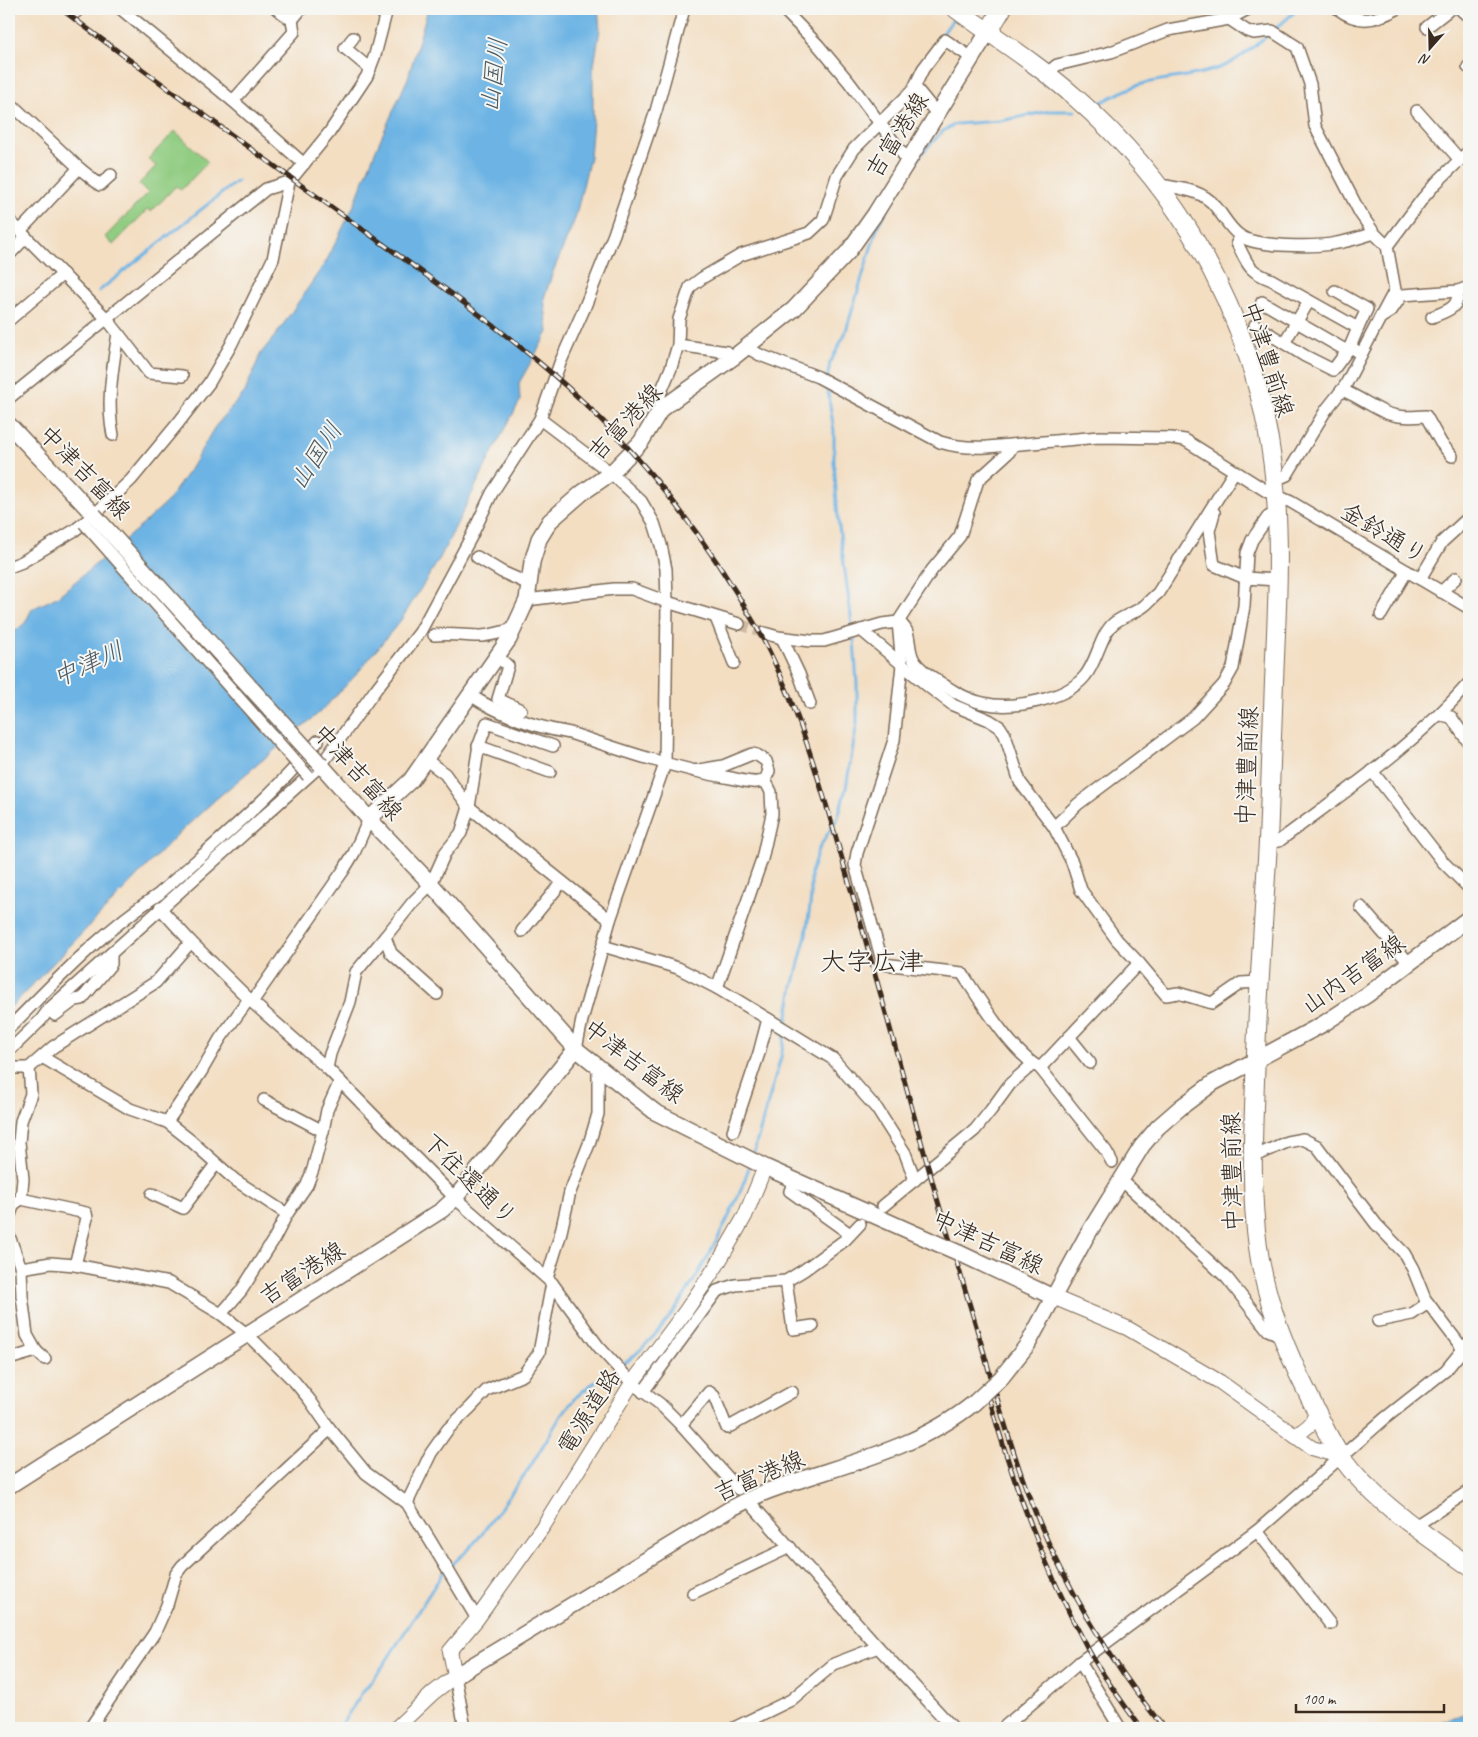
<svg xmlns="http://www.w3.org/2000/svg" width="1478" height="1737" font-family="Caveat,'Klee One',sans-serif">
  <rect width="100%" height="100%" fill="#f6f6f2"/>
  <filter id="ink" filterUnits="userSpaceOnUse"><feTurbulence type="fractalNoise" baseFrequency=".02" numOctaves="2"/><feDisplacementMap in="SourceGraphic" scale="10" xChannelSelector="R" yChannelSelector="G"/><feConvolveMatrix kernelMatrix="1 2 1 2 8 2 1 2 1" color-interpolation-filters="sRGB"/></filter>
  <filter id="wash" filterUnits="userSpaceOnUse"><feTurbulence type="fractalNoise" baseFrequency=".0096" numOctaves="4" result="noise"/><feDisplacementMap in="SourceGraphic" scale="20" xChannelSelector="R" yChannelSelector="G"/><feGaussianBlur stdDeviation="1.12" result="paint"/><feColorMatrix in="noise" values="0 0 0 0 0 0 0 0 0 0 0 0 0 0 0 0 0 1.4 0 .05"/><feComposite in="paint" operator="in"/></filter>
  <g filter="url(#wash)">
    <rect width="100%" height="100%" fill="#f3dec2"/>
    <path fill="#90cc81" stroke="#667b50" d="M175,131L208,162L181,190L176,186L151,212L148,209L113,245L105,237L148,193L139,184L156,166L148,159Z"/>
    <g fill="#6db4e4" stroke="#546f81">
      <path d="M428,9H598L600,29L593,72V119L590,157L575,219L553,272L544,298L548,332L519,383L520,401L492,453L440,558L401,620L355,676L320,712L216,799L175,837L9,1009V636L25,623L32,609L57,597L135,531L167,502L191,468L214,428L245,392L261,353L278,332L327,260L354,205L377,147L408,78Z"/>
      <path d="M1469,1712V1728H1428L1437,1723Z"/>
    </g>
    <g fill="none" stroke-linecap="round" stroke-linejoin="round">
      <g stroke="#6db4e4" stroke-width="3">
        <path d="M1274,30L1298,9"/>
        <path d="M939,39L956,15"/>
        <path d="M1097,104C1111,98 1127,88 1142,84C1170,77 1198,77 1224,66C1240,59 1254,46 1268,35"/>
        <path d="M915,164L922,153L943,131L956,124L1000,121L1050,111H1075"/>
        <path d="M99,291L237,181"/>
        <path d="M673,328V320L676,310"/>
        <path d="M827,380L830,363L845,334L878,225L892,201"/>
        <path d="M786,1027L792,991L806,935L811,898V873L818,850L838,817L846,788L857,723V685L854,639L838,519L834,462V431L827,386"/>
        <path d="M753,1155L781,1057L785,1033"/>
        <path d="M621,1366C663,1336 694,1283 718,1238C730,1214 743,1189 750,1163"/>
        <path d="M449,1567L468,1550L481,1535L530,1467L562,1414L575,1398L589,1386L616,1370"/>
        <path d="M339,1728L362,1693L383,1666L444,1571"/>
      </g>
    </g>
  </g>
  <g filter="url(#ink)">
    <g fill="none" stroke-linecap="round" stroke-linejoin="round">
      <path stroke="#cebaa1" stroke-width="11" stroke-dasharray="11 5.5" stroke-linecap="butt" d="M739,624L764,633"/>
      <defs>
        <g id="minor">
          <path d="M72,9L76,12L79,9"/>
          <path d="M121,9L233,101L304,164"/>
          <path d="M783,9L818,45L849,82L908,161"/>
          <path d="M1338,9C1359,25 1376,20 1397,9"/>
          <path d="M1460,9L1469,17"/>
          <path d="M1229,19L1247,31L1254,33L1272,31L1297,47L1310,84L1315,126L1360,213L1374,233"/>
          <path d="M292,20L301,9"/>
          <path d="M1427,27L1450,9"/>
          <path d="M353,38L345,48L370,69"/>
          <path d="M1468,67L1469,66"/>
          <path d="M1046,74L1057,65L1111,52L1168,30L1229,19L1248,9"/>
          <path d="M915,87L937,114"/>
          <path d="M233,101L294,32L292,20L277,9"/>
          <path d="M9,102L79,168L20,231"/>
          <path d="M1417,111L1460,160"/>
          <path d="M79,168L100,185L111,175"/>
          <path d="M1162,191L1166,186C1184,189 1203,191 1215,206C1223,215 1229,228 1239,235C1255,248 1317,247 1337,243C1349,241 1362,237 1374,233L1387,246L1395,290L1380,318"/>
          <path d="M9,220L107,319L149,373L182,376"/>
          <path d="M1240,237L1237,243C1248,265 1248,271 1272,280L1358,328L1350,347L1361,353"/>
          <path d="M1387,246L1423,198L1437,182L1469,151"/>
          <path d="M9,255L26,237"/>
          <path d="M1335,291L1367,309L1358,328"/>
          <path d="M1262,302L1347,351"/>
          <path d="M1432,317C1446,311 1459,309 1458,291"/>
          <path d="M9,320L63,274"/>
          <path d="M1255,325L1305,356L1333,370L1350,347"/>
          <path d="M1284,343L1309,301"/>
          <path d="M678,345L727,352L734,357"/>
          <path d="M746,347L760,355L818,377L940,442C956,447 970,448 987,447L1099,437L1171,438L1185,440L1268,492L1291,502L1469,608"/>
          <path d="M1342,390C1357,396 1369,405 1384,412C1397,418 1412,417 1426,416L1441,443L1452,456"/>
          <path d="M9,398L266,189L289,182"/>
          <path d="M661,409L660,394L671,368L678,345L679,319L690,287L702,278L741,255L809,233L823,220L837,176L854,149L913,90L923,69L945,40L972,58"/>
          <path d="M540,419L611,473L641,501L654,523L661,545L666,569L667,602L665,764L610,920L582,1020L576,1049"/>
          <path d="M113,435C106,401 113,367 118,333"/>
          <path d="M1275,480L1287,475L1326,410L1345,386L1380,318L1391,311L1402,295L1458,291L1469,287"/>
          <path d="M1210,511L1214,513L1209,531L1214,565L1245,578L1277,580"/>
          <path d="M477,557L502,572L529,584"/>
          <path d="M9,567L22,562L75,530L94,515L131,480L179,422L209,383L231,345L273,259L289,182L329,133L367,76L375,55L387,9"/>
          <path d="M1420,579L1442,542L1466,520"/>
          <path d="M1441,592L1456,578"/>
          <path d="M527,600L614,589H632L667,602L739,624"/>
          <path d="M1381,615L1407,571"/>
          <path d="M716,618L734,663"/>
          <path d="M898,622L902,665L894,740L857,853L855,865L883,964L962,973C980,1000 1012,1053 1040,1068L1106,1151L1112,1162"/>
          <path d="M898,622C912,630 907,643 912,656C914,663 923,671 929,675C945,686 963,699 983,703C1011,710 1066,700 1085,676C1097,662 1100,635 1114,623C1123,616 1135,613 1144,606C1149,602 1153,597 1158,593L1234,472"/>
          <path d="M861,630L929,687L953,705L989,720L1000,727L1005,735L1020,782L1054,827L1072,862L1081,890L1117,940L1139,963L1166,995L1178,993L1212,1003L1241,983L1259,982"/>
          <path d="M764,633L778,637L811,641H824L882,624L898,622L932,570L960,536L978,480L1009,452L1013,445"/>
          <path d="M434,635C450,633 466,636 482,636C493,635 503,632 513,629"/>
          <path d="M782,638L799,674L810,704"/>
          <path d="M497,656L508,666L498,699L521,710"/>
          <path d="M470,695C501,715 533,727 570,733C623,751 676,769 731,778C742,780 755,785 765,780L769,771L766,761L757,755L752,754L723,766L694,771"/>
          <path d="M1441,715L1451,717L1469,743"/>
          <path d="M478,746L550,772"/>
          <path d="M425,759L445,774L469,807L610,920"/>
          <path d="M1372,771L1443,862L1469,888"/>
          <path d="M1054,827L1078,804L1193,718L1224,684L1233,668L1244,606L1247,553L1252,540L1268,517L1277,513"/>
          <path d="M1268,842L1279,841C1344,792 1415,745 1469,683"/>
          <path d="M1361,907L1409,963"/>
          <path d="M160,908L191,942L252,1002L327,1068L455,1198L552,1283L598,1346L632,1383L660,1404L680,1424L738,1489"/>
          <path d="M522,931L562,882"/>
          <path d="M603,946L678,968L717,988L762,859L772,814L771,792L765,780"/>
          <path d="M717,988L768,1019L759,1053L733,1131"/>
          <path d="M437,994L391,953L385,937L413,902L431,884L445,853L461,833L469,807L479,745L487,723L553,746"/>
          <path d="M252,1002L343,871L354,853L369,819"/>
          <path d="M49,1009L55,1015L75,1000L82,999L111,964V954"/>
          <path d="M768,1019L833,1059L877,1109L905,1153L915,1180"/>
          <path d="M9,1028C56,981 102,931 159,894C213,845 271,798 318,741"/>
          <path d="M1069,1037L1090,1063"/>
          <path d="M9,1051L41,1020L49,1009L321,765L376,689L420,632L471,537L492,493L540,419L560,363L584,309L614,234L656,111L684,9"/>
          <path d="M42,1057L130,1109L167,1122L190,1140L235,1180L287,1214"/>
          <path d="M9,1068H29"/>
          <path d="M327,1068L330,1054L350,1002L356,972L385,937"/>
          <path d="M1040,1068L1139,963"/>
          <path d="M264,1100L323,1131L327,1110L340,1081"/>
          <path d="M167,1122L201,1072L220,1039L249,999"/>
          <path d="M1253,1157L1287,1142L1303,1139L1317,1146L1376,1224L1404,1253L1413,1269L1425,1299L1463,1349"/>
          <path d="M795,1179L790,1191L850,1234"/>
          <path d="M1128,1186L1227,1278L1268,1330L1282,1336"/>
          <path d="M152,1194L183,1208L216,1164"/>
          <path d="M21,1199L86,1213L87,1218L75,1265"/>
          <path d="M883,1206L975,1130L991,1110L1010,1084L1033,1064"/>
          <path d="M9,1217L14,1204L21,1199L23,1179L19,1142L21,1121L31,1094L29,1068L53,1047L156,982L191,942"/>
          <path d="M9,1236L21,1268L51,1263L75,1265L169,1283L221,1314L248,1335L294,1381L309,1399L330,1429L366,1473L407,1503L431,1542L477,1619"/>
          <path d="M21,1268L22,1296L27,1335L36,1351"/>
          <path d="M547,1278L560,1236L570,1192L589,1144L598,1114V1069"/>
          <path d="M786,1281L793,1329L813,1326"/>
          <path d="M221,1314L241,1291L274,1239L287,1214L307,1185L313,1169L323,1131"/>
          <path d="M1378,1321L1412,1314L1428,1303"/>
          <path d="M9,1359L36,1351L45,1359"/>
          <path d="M643,1392L717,1291L735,1285L786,1281L804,1270L845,1240L860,1224"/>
          <path d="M681,1425L709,1392L714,1396L727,1428L792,1392"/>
          <path d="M407,1503L431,1453L448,1429L470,1408L487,1390L523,1375L539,1353L552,1283"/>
          <path d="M753,1506L878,1647L953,1728"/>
          <path d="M1415,1526L1469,1491"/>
          <path d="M1257,1531L1330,1624"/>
          <path d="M693,1593L790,1547"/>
          <path d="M1080,1662L1120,1728"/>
          <path d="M455,1676L465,1728"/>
          <path d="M90,1728L155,1632L167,1605L176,1574L182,1566L330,1429"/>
          <path d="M734,1728L791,1700L834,1664L878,1647"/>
          <path d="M1003,1728L1080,1662L1257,1531L1384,1419L1446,1370L1469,1342"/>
        </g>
        <g id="tertiary">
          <path d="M1053,1297L1127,1328L1220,1382L1312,1448L1340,1456"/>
          <path d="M1295,1436C1307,1427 1313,1426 1316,1410"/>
          <path d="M396,1728L433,1693L455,1676L450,1651L477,1619L544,1525L632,1383L685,1312L717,1265L745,1216L765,1167"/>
        </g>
        <g id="secondary">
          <path d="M9,425L94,515"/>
          <path d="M321,765L369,819L431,884L576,1049L655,1112L765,1167L934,1242"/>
          <path d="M369,819L411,780L509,639L527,600L532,562L539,539L550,521L582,493L611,473L641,442L661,409L734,357L794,309L848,252L875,214L988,32"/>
          <path d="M959,1253L1053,1297"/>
          <path d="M1001,1378L1028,1344L1086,1237L1142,1146L1158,1127L1181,1107L1213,1083L1323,1024L1367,995L1469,918"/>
          <path d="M9,1486L442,1210L455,1198L576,1049"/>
          <path d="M455,1676L730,1509C742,1503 755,1496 768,1491C838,1465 915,1451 974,1403"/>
        </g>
        <g id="primary">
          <path d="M956,9C996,38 1039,65 1076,98C1120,137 1160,182 1190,232C1239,311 1270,405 1276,498C1281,568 1275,639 1273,710C1271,754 1270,798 1268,842C1264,912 1259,982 1256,1053C1254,1118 1249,1182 1258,1247C1265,1299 1285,1349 1309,1396C1319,1416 1329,1440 1342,1458C1374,1502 1426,1535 1469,1566"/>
          <path d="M988,32L1002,9"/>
        </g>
      </defs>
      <use href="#minor" stroke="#7b6957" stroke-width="14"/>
      <use href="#tertiary" stroke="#7b6957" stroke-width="16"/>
      <use href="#secondary" stroke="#7b6957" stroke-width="18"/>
      <use href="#primary" stroke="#7b6957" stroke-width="20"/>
      <use href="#minor" stroke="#fff" stroke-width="11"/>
      <use href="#tertiary" stroke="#fff" stroke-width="14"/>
      <use href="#secondary" stroke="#fff" stroke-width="15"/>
      <use href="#primary" stroke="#fff" stroke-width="18"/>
      <defs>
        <g id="rail">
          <path d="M61,9C147,73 232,136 319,198C396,254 476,308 549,371C632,442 702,531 756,626C801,707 824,798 850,886C879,985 905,1085 933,1184C943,1221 956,1258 967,1296C988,1364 1005,1433 1030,1499C1060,1578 1111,1663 1164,1728"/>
          <path d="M989,1397C1013,1484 1045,1570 1088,1649C1103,1677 1123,1703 1141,1728"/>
        </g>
      </defs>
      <use href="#rail" stroke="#3b2a1e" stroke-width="5"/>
      <use href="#rail" stroke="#f6f6f2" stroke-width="3" stroke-dasharray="9" stroke-linecap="butt"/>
      <defs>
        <path id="minor-bridge" d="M84,523L308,776"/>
        <g id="secondary-bridge">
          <path d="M94,515L321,765"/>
          <path d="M934,1242L959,1253"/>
          <path d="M974,1403L1001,1378"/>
        </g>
      </defs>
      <use href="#minor-bridge" stroke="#7b6957" stroke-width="14" stroke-linecap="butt"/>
      <use href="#secondary-bridge" stroke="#7b6957" stroke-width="18" stroke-linecap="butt"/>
      <use href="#minor-bridge" stroke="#fff" stroke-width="11"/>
      <use href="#secondary-bridge" stroke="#fff" stroke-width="15"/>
    </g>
  </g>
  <g text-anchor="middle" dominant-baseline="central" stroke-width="4" stroke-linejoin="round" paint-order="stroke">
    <g font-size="24" fill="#3b2a1e" stroke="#f6f6f2">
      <text transform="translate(897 135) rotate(-58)">吉富港線</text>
      <text transform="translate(1268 359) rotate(72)">中津豊前線</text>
      <text transform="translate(625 422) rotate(-47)">吉富港線</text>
      <text transform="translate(85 472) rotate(46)">中津吉富線</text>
      <text transform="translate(1384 533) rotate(31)">金鈴通り</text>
      <text transform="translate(1247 766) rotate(-88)">中津豊前線</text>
      <text transform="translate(358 772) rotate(48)">中津吉富線</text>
      <text transform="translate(1353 974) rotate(-35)">山内吉富線</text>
      <text transform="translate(634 1061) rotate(38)">中津吉富線</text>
      <text transform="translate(1232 1172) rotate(-91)">中津豊前線</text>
      <text transform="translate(470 1179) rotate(44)">下往還通り</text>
      <text transform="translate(988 1242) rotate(25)">中津吉富線</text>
      <text transform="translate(302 1273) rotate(-33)">吉富港線</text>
      <text transform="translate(589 1411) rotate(-58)">電源道路</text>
      <text transform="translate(759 1476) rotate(-23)">吉富港線</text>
    </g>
    <g font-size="25" font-style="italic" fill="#4c5a63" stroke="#f6f6f2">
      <text transform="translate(494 75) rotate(-83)">山国川</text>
      <text transform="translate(316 456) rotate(-57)">山国川</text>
      <text transform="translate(88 664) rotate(-24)">中津川</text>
    </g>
    <g font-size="26" fill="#3b2a1e" stroke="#f6f6f2">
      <text x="872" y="961">大字広津</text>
    </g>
  </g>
  <rect width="1478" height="1737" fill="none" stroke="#f6f6f2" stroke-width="30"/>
  <g transform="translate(1430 48) rotate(200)" stroke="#f6f6f2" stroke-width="4" paint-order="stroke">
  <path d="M0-4L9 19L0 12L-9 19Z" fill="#3b2a1e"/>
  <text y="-8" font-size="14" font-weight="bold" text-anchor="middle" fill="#3b2a1e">N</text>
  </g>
  <path d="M1296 1704v8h148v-8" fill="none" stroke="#3b2a1e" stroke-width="2.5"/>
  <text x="1303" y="1704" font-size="15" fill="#3b2a1e" stroke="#f6f6f2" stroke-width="4" paint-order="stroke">100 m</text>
</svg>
